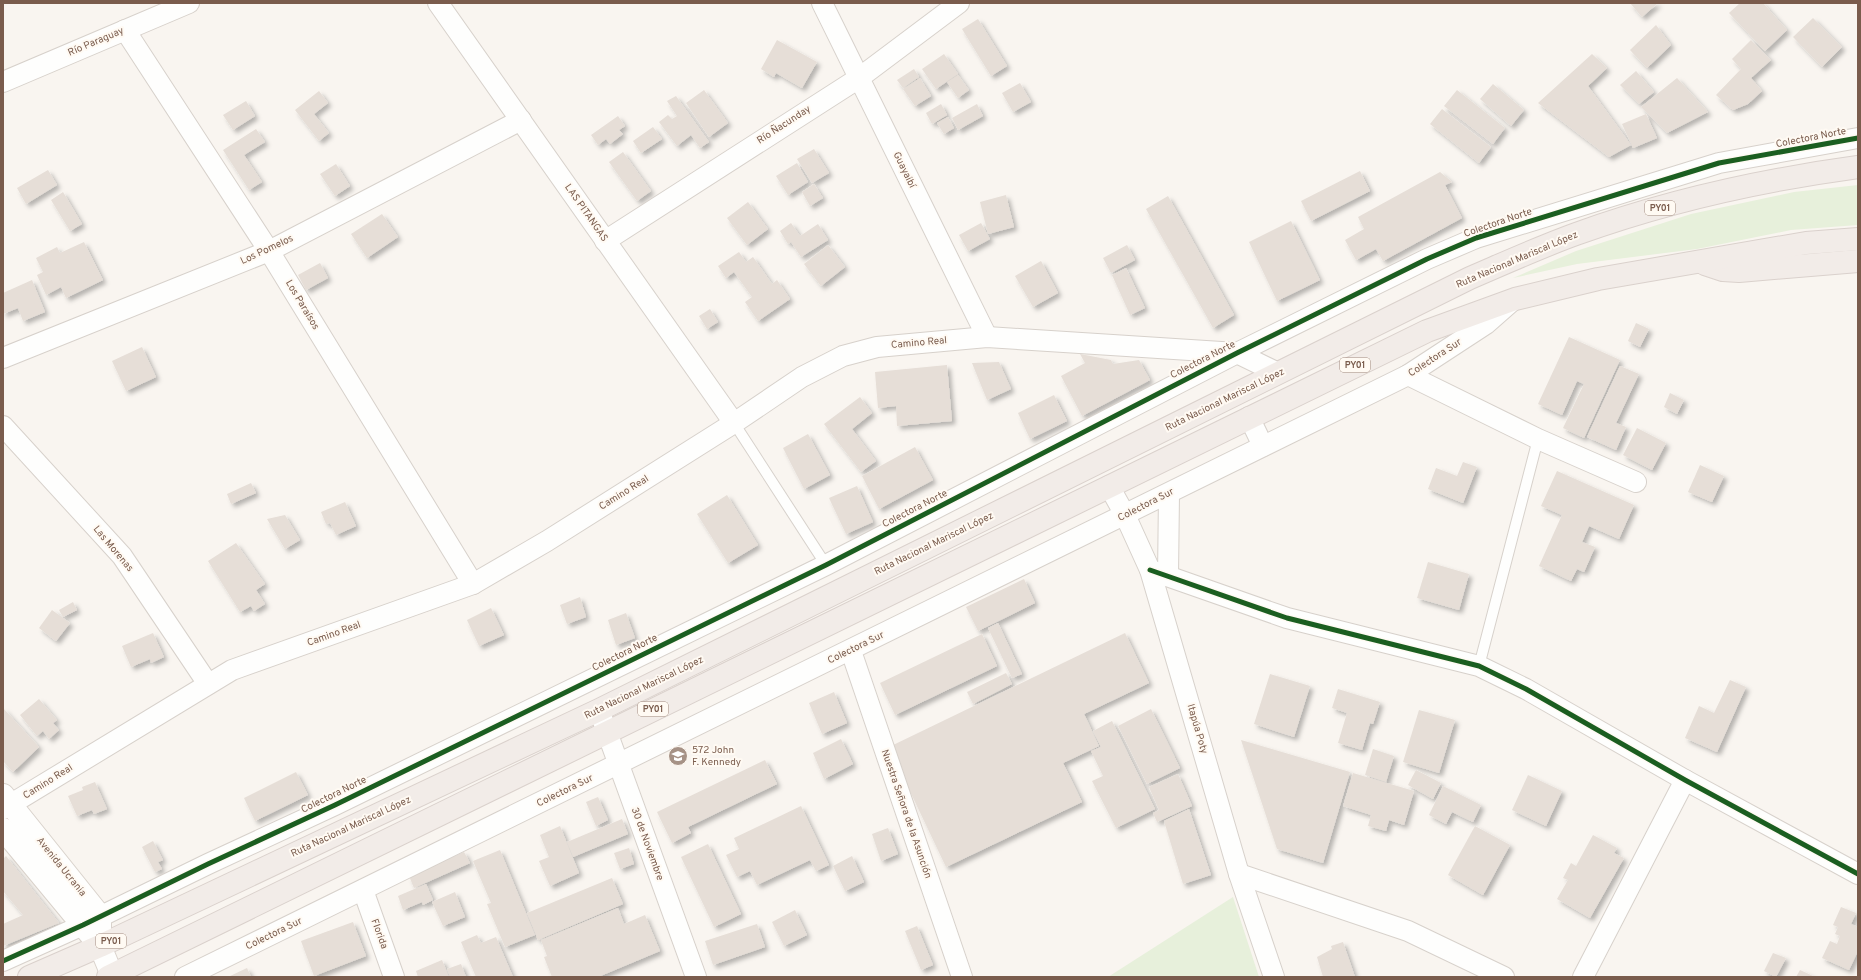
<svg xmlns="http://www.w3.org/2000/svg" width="1861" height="980" font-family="Overpass,sans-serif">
  <defs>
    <filter id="shadow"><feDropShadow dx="3.5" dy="3.5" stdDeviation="2" flood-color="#0004"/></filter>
  </defs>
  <rect width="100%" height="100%" fill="#f9f5f0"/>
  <g fill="#e7f0db">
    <path d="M1858,185V225L1791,230L1697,249L1577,264L1513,278L1576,251L1691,214L1794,192Z"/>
    <path d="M1233,897L1259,977H1108Z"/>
  </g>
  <g fill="#e6ded7" filter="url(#shadow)">
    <path d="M1630,3H1658L1642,17Z"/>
    <path d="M1740,3H1763L1787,30L1765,51L1729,13Z"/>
    <path d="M1813,18L1842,47L1822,67L1793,37Z"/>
    <path d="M978,19L1007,66L991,76L962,29Z"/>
    <path d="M1656,25L1671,45L1647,68L1630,50Z"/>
    <path d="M777,40L817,62L802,88L776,73L774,77L761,69Z"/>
    <path d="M1751,40L1771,60L1751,78L1762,91L1748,104L1733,110L1716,95L1741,69L1732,59Z"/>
    <path d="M944,54L958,74L936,89L922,69Z"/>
    <path d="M1592,54L1607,68L1588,86L1631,145L1609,157L1538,103Z"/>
    <path d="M914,69L919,77L903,88L897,80Z"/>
    <path d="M1636,71L1654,92L1639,104L1620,85Z"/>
    <path d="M958,75L969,90L958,98L947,82Z"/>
    <path d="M920,78L931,96L915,106L903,89Z"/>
    <path d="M1677,78L1708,112L1667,133L1641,107Z"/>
    <path d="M1020,83L1031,102L1013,112L1002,93Z"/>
    <path d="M1493,84L1524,110L1511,126L1480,99Z"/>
    <path d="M704,90L728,123L709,137L686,103Z"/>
    <path d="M1457,90L1505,128L1493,144L1444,106Z"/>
    <path d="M319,91L328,103L314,114L329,133L319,141L295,110Z"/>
    <path d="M676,96L709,142L700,148L691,135L677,146L659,122L668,115L672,119L677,116L667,101Z"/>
    <path d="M246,101L255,116L233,130L223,115Z"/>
    <path d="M941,104L947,115L932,124L926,113Z"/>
    <path d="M977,104L983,116L958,130L952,118Z"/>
    <path d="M1442,109L1491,147L1479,163L1430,124Z"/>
    <path d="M1646,114L1657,138L1633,148L1622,124Z"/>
    <path d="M618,116L625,126L619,130L623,134L610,144L606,139L598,145L591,135Z"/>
    <path d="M948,117L954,128L944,134L937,123Z"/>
    <path d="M653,127L662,139L641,153L633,141Z"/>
    <path d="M256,129L265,142L244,155L262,182L249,190L223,150Z"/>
    <path d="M814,149L829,173L812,183L797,159Z"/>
    <path d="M623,152L651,191L637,201L609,162Z"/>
    <path d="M797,163L808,182L788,195L776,176Z"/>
    <path d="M336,164L350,186L335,196L320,174Z"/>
    <path d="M48,170L57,185L26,204L17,188Z"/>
    <path d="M1360,171L1370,191L1311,221L1301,201Z"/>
    <path d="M1440,172L1452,182L1445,185L1462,218L1383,261L1376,249L1356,260L1345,240L1364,229L1358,217Z"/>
    <path d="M814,184L823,198L810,206L802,192Z"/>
    <path d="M63,192L82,224L70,231L51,200Z"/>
    <path d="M1006,195L1014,227L988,234L980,202Z"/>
    <path d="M1168,196L1234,315L1213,328L1146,209Z"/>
    <path d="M748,202L768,229L747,245L727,218Z"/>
    <path d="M382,214L398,237L367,258L351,234Z"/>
    <path d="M1291,221L1320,280L1277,301L1249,242Z"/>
    <path d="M791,223L800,236L818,224L828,240L801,257L791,242L788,244L780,231Z"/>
    <path d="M981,223L990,239L968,251L959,235Z"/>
    <path d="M84,242L103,280L66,298L61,287L46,295L37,275L43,272L36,258L57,247L60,253Z"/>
    <path d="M828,245L845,267L821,286L804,264Z"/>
    <path d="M1127,245L1135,260L1111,273L1103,258Z"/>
    <path d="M739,252L746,262L753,257L772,284L777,280L790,299L758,321L745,302L752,297L734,272L726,278L718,266Z"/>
    <path d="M1041,261L1058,293L1033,307L1015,276Z"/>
    <path d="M320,263L328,278L306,290L298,275Z"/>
    <path d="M1126,268L1145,308L1130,315L1112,275Z"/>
    <path d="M32,280L45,312L23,321L18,308L3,314V293Z"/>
    <path d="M710,309L718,322L707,329L699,316Z"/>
    <path d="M1636,323L1649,329L1640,347L1628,341Z"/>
    <path d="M1569,337L1620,360L1584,438L1563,428L1584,384L1577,381L1562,415L1538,404Z"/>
    <path d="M142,347L156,377L126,391L112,361Z"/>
    <path d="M1080,354L1111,360L1113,364L1139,360L1150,380L1082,416L1061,376L1085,363Z"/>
    <path d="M999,362L1011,389L987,400L972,363Z"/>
    <path d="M947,365L952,421L897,426L896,406L878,408L875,372Z"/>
    <path d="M1620,366L1639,374L1616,423L1626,427L1616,450L1587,437Z"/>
    <path d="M1670,393L1684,400L1677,414L1664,407Z"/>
    <path d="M1054,395L1067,421L1030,439L1018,413Z"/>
    <path d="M860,397L872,413L852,429L876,461L861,472L824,424Z"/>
    <path d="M1637,428L1666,443L1652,470L1623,455Z"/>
    <path d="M808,434L830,475L804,489L783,448Z"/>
    <path d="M915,447L933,480L879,509L862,476Z"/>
    <path d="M1463,462L1477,467L1463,503L1428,489L1436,468L1457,476Z"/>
    <path d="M1700,465L1724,476L1712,502L1688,492Z"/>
    <path d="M1557,471L1634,505L1619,539L1589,526L1582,542L1595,547L1584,572L1577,569L1571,581L1539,566L1562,515L1541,506Z"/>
    <path d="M251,483L256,493L231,504L227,494Z"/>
    <path d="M857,486L873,522L846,534L829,498Z"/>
    <path d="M727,495L758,545L728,563L697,514Z"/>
    <path d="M345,502L356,526L336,535L330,523L326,524L321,512Z"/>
    <path d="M285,515L300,540L285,549L267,519Z"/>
    <path d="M236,543L265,584L256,590L265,604L254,611L251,606L240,612L208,561Z"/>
    <path d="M1428,562L1469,574L1459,610L1417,598Z"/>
    <path d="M1024,579L1035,603L978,631L966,607Z"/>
    <path d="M580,597L586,617L567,624L560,605Z"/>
    <path d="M73,602L77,610L63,617L59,610Z"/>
    <path d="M491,608L504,635L479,646L467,620Z"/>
    <path d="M52,610L70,623L56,641L39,628Z"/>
    <path d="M626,613L635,638L616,645L608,620Z"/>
    <path d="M998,623L1022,674L1012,678L988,628Z"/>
    <path d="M153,633L164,657L151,663L150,659L131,667L122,646Z"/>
    <path d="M1125,633L1149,683L1084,714L1099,746L1063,763L1082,802L946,867L889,747Z"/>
    <path d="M982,634L997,666L895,715L880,683Z"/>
    <path d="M1006,673L1012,684L973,704L967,692Z"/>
    <path d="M1270,674L1310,686L1294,737L1254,724Z"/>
    <path d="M1730,680L1746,687L1717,752L1685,738L1699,706L1714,713Z"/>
    <path d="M1338,689L1380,702L1373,724L1370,723L1362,750L1338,743L1347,713L1332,708Z"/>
    <path d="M834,692L847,723L822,734L809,703Z"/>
    <path d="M39,699L57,720L53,723L59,730L49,739L43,731L37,736L20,715Z"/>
    <path d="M3,708L39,747L13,772L3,761Z"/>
    <path d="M1151,709L1180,768L1147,784L1118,726Z"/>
    <path d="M1419,710L1455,720L1439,773L1403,762Z"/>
    <path d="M1112,721L1155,809L1116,828L1092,781L1103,776L1091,751L1101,747L1093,731Z"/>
    <path d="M841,739L853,764L824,779L813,753Z"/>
    <path d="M1241,740L1350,772L1323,863L1277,849Z"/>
    <path d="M1373,749L1394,756L1386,782L1365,775Z"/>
    <path d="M765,760L777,784L688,827L691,833L672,843L657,812Z"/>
    <path d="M1416,770L1441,783L1433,799L1408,785Z"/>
    <path d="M296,772L308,795L255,821L244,798Z"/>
    <path d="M1353,773L1414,791L1404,825L1389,820L1386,831L1368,826L1371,815L1343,806Z"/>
    <path d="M1178,774L1192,806L1157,822L1153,813L1159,810L1149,787Z"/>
    <path d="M1528,775L1562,791L1546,826L1512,810Z"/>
    <path d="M95,782L107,809L94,814L92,810L77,816L68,796L83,790L82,787Z"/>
    <path d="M1443,786L1481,805L1473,822L1452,812L1446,824L1429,815Z"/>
    <path d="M598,797L608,820L596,826L586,802Z"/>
    <path d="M801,806L829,865L816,871L810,860L757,885L750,871L737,877L726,855L739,849L734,838Z"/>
    <path d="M1189,809L1211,875L1183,884L1164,821Z"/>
    <path d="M622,819L628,834L573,857L567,842Z"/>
    <path d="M560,826L579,873L550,886L539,861L549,857L540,835Z"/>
    <path d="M1475,826L1510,845L1483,895L1448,875Z"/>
    <path d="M888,828L898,854L881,861L872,834Z"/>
    <path d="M1593,835L1617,848L1614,853L1624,858L1590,918L1557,899L1568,880L1563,878L1571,863L1576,866Z"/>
    <path d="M153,841L163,860L158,862L162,869L155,872L142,847Z"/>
    <path d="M708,844L741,914L714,927L681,857Z"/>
    <path d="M629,848L634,864L620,869L614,853Z"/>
    <path d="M500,850L535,935L505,947L487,904L491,903L473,861Z"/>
    <path d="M464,852L470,863L414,888L409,876Z"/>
    <path d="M6,856L59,923L3,946V924L23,915L3,891V859Z"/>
    <path d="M852,856L864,882L845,891L833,866Z"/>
    <path d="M612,878L623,904L538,940L527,913Z"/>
    <path d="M426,884L433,900L423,905L422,902L403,910L398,896Z"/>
    <path d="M455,892L465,917L443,926L432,902Z"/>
    <path d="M1841,907L1856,913L1851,924L1858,927V951L1849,970L1822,958L1830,941L1837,944L1840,936L1835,934L1838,927L1833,925Z"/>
    <path d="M618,908L624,924L645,915L660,951L598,977H552L544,957L547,956L541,940Z"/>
    <path d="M795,910L807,935L784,946L772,922Z"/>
    <path d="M353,922L366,956L314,976L301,941Z"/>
    <path d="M757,924L765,947L713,965L705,941Z"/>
    <path d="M917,926L933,965L921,970L905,931Z"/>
    <path d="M477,935L481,943L496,937L513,977H476L461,942Z"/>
    <path d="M1343,942L1355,977H1323L1317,957L1332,949L1331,946Z"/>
    <path d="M1773,953L1786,958L1776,977L1764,971Z"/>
    <path d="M442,960L449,977H418L416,971Z"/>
    <path d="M461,964L466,977H450L447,969Z"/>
    <path d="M247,968L251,977H228Z"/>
    <path d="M1800,970L1815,977H1796Z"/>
  </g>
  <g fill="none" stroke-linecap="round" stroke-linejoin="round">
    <defs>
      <g id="service">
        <path d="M734,423L826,565"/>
        <path d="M1479,666L1538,439"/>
      </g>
      <g id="minor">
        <path d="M438,3L734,423"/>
        <path d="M822,3L987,337"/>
        <path d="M125,30L269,251L473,584"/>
        <path d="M3,82L189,3"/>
        <path d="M605,241L859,78L959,3"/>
        <path d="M3,358L269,251L521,120"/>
        <path d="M1408,375L1538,439L1636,482"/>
        <path d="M1249,417L1263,446"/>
        <path d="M3,426L122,556L208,684"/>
        <path d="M1109,486L1125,515L1150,570L1239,874L1274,977"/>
        <path d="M1150,570L1287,618L1479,666L1526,689L1685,780L1858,874"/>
        <path d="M1168,576L1169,494"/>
        <path d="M851,651L962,977"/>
        <path d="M599,710L696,977"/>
        <path d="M3,809L232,670L473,584L547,541L734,423L802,377L843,356L877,347L987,337L1237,353L1278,373"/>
        <path d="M1239,874L1408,931L1504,977"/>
        <path d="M363,890L394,977"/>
        <path d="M3,961L83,925L208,864L335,805L826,565L1237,353L1427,259L1476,238L1719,163L1858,138"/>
        <path d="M185,977L1408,375L1486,324L1511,302"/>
        <path d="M1583,977L1685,780"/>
      </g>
      <g id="secondary">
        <path d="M3,795L100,916V946"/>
        <path d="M3,829L100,946L112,975"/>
      </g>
      <g id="trunk">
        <path d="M1705,264L1723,270L1739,271L1858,261"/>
        <path d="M29,977L100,946L599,710L1470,278C1505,263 1540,247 1576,234C1667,201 1762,180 1858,167"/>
        <path d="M108,977L1427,331L1515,299L1598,279L1806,243L1858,239"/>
      </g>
    </defs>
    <use href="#service" stroke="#d7d1cb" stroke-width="12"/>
    <use href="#minor" stroke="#d7d1cb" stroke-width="22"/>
    <use href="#secondary" stroke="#d9d2cb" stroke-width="24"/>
    <use href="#trunk" stroke="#dad1cc" stroke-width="24"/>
    <use href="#service" stroke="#fefefd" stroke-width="10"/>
    <use href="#minor" stroke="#fefefd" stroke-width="20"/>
    <use href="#secondary" stroke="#fefefd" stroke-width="22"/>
    <use href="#trunk" stroke="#f2ece8" stroke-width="22"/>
    <defs>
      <g id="cycleway">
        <path d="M1150,570L1287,618L1479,666L1526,689L1685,780L1858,874"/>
        <path d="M3,961L83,925L208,864L335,805L826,565L1237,353L1427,259L1476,238L1719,163L1858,138"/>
      </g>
    </defs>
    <use href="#cycleway" stroke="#fffaf3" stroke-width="8"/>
    <use href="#cycleway" stroke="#1b5e20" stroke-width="5"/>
  </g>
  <defs>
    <symbol id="school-disc" viewBox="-11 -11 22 22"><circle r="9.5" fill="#a69286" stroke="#fffaf3"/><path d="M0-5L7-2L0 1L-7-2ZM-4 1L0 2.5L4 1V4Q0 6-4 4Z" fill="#fff"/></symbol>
  </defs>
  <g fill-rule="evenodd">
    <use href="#school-disc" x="667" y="745" width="22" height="22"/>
  </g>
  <g text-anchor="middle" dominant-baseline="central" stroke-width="4" stroke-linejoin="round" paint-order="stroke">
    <g fill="#fffaf3" stroke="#a28b7f" stroke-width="1">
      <rect x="1645" y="201" width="30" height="14" rx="3"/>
      <rect x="1340" y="358" width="30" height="14" rx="3"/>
      <rect x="638" y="702" width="30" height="14" rx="3"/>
      <rect x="96" y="934" width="30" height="14" rx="3"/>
    </g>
    <g font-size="9" font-weight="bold" fill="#7a5c4d">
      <text x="1660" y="208">PY01</text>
      <text x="1355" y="365">PY01</text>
      <text x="653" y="709">PY01</text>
      <text x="111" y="941">PY01</text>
    </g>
    <g font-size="10" fill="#7a5c4d" stroke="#fffaf3">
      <text transform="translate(96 42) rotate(-23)">Río Paraguay</text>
      <text transform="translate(784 125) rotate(-33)">Río Ñacunday</text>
      <text transform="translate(1811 138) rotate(-11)">Colectora Norte</text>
      <text transform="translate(904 170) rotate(64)">Guayaibí</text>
      <text transform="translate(586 213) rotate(55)">LAS PITANGAS</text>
      <text transform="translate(1498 223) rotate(-19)">Colectora Norte</text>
      <text transform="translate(267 250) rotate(-25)">Los Pomelos</text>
      <text transform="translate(1517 260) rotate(-23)">Ruta Nacional Mariscal López</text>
      <text transform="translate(302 305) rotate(59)">Los Paraísos</text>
      <text transform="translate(919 343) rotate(-5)">Camino Real</text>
      <text transform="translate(1435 358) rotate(-33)">Colectora Sur</text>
      <text transform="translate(1203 360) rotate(-27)">Colectora Norte</text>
      <text transform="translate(1225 400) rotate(-26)">Ruta Nacional Mariscal López</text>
      <text transform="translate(624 493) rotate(-32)">Camino Real</text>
      <text transform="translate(1146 505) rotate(-27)">Colectora Sur</text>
      <text transform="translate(915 509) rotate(-27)">Colectora Norte</text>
      <text transform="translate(934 544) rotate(-26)">Ruta Nacional Mariscal López</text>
      <text transform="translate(113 549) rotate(50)">Las Morenas</text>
      <text transform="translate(334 634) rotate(-20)">Camino Real</text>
      <text transform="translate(856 648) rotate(-26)">Colectora Sur</text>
      <text transform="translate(625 653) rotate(-26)">Colectora Norte</text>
      <text transform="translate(644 688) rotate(-26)">Ruta Nacional Mariscal López</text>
      <text transform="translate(1197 729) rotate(74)">Itapúa Poty</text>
      <text transform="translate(48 782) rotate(-32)">Camino Real</text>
      <text transform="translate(565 791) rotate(-26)">Colectora Sur</text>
      <text transform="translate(334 795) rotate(-26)">Colectora Norte</text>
      <text transform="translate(906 814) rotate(71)">Nuestra Señora de la Asunción</text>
      <text transform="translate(351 827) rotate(-25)">Ruta Nacional Mariscal López</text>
      <text transform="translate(647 844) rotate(70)">30 de Noviembre</text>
      <text transform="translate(61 867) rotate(51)">Avenida Ucrania</text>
      <text transform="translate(274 934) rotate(-26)">Colectora Sur</text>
      <text transform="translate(379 934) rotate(70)">Florida</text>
    </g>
    <g font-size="10" fill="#7a5c4d" stroke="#fffaf3" text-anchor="start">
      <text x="692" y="750">572 John<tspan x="692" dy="12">F. Kennedy</tspan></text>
    </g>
  </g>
  <rect width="1861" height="980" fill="none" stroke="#7a5c4d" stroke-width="8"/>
</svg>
